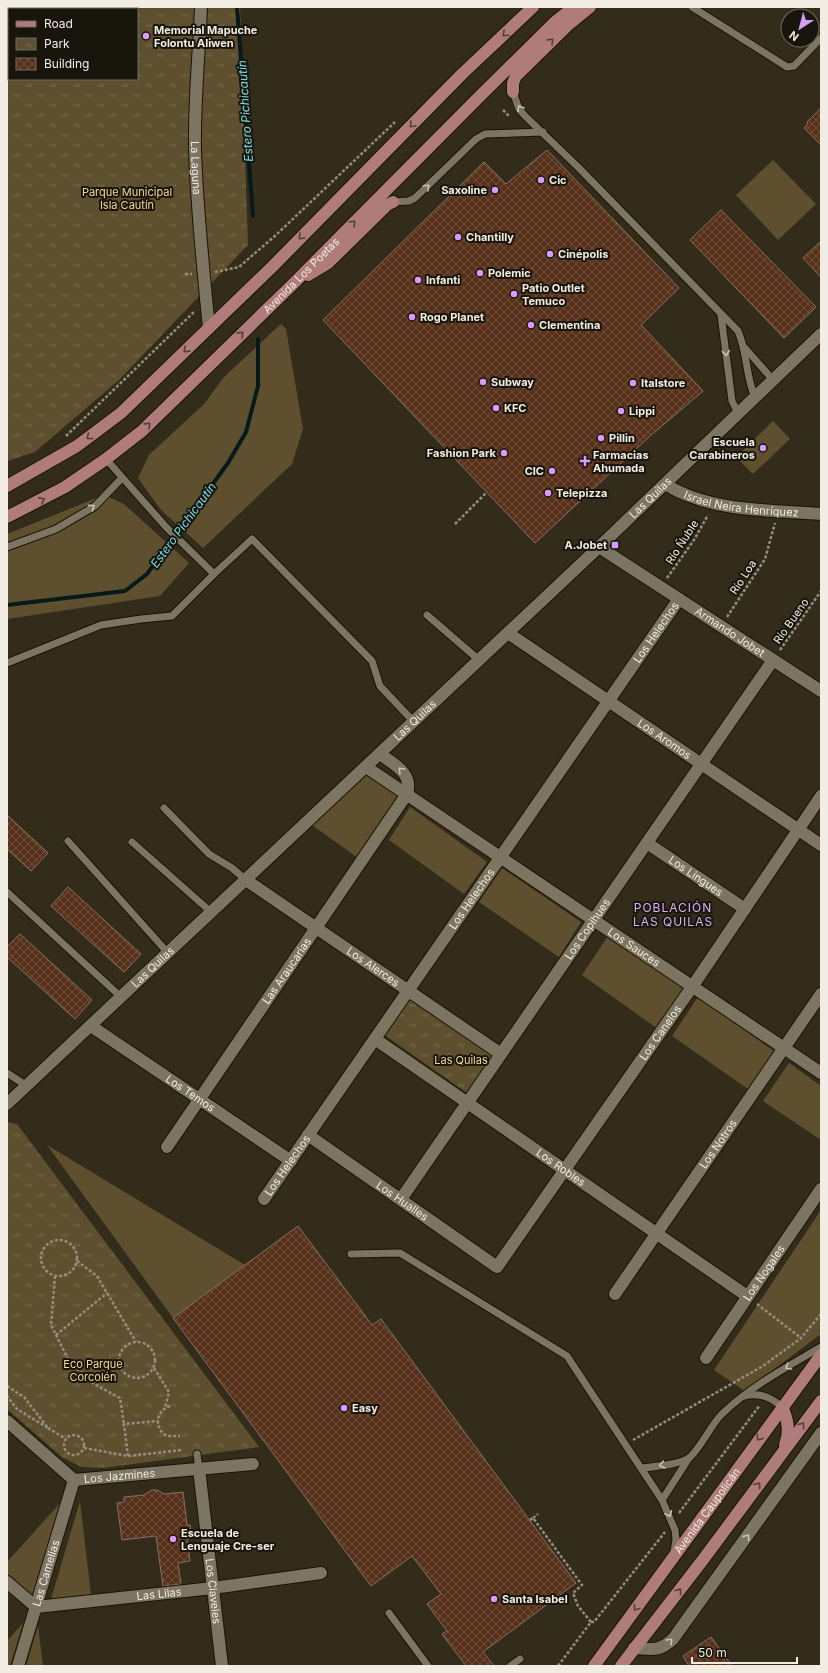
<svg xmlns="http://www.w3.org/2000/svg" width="828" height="1673" font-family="Inter,sans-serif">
  <defs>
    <pattern id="park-tufts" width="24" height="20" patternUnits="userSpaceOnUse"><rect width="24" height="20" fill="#5e502f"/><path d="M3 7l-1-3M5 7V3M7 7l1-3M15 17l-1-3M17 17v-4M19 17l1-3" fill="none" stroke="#766a4d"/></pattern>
    <pattern id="building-cross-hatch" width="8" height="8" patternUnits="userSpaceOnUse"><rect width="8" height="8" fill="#57311a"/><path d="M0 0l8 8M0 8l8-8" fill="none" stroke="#704f3b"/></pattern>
  </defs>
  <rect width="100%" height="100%" fill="#342c1b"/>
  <g fill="#5e502f">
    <path d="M773,160L816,204L778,240L736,195Z"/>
    <path d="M281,324L286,329L303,429L292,464L203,548L161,510L138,478L149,455L204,404L224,377Z"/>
    <path d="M773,421L790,439L753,474L736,457Z"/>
    <path d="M104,495L124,504L189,563L160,596L7,619V534Z"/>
    <path d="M365,774L399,797L358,858L312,825Z"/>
    <path d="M410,807L487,862L464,894L389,840Z"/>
    <path d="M502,868L581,922L559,957L479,902Z"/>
    <path d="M608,936L686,989L658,1029L582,975Z"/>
    <path d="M698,997L774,1051L748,1089L672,1036Z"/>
    <path d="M789,1063L821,1086V1140L763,1101Z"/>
    <path d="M47,1145L245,1265L173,1318Z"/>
    <path d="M821,1210V1334L745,1391L714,1370Z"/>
    <path d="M62,1501L33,1596L7,1573V1562Z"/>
    <path d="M80,1501L91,1595L51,1599Z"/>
    <path d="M23,1623L10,1666H7V1641Z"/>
    <path d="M38,1626L43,1666H26Z"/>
  </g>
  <g fill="url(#park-tufts)" fill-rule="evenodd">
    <path d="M7,7H240L248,245L119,380L35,452L7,461ZM9,9H137V79H9Z"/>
    <path d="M410,996L494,1054L467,1093L383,1034Z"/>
    <path d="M7,1122L17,1124L259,1447L103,1468L82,1467L63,1458L7,1409Z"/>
  </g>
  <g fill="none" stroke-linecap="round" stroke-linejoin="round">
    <g stroke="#061a1c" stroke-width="4">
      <path d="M237,7L253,216"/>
      <path d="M7,605L125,591L147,574L228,463L246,432L258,386V339"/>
    </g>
  </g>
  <g fill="url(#building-cross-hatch)" stroke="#867166">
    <path d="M821,108V145L804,128L808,124L807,122Z"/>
    <path d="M547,150L679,288L641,325L703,391L650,436L535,543L323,320L484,162L506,184Z"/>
    <path d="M721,210L816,307L784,338L690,240Z"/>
    <path d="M821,241V277L803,258Z"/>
    <path d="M7,815L48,853L31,871L7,849Z"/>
    <path d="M68,887L141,954L124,972L51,906Z"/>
    <path d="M20,934L92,1000L75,1019L7,957V947Z"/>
    <path d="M298,1226L372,1325L381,1319L576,1583L483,1652L494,1666H466L442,1634L447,1631L427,1604L441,1594L412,1556L371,1586L173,1318Z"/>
    <path d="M152,1490H157L164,1494L183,1492L187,1525H190L192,1538L187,1539L190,1561L178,1563L181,1584L163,1586L156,1536L122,1540L117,1503L124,1502V1497L144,1495Z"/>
    <path d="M711,1637L732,1666H689L683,1656Z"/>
  </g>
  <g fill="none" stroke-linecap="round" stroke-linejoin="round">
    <defs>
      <g id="lane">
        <path d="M692,7L787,67L794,66L821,38"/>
        <path d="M513,92L519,109L525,116L578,167L738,331C748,354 745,375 755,397"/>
        <path d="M393,202L409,201L415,198L476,139L485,134L543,132"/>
        <path d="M721,315L732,401L738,413"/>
        <path d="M745,348L773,380"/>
        <path d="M106,459L166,527L214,574"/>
        <path d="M7,547L56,529L95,506L122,478"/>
        <path d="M427,615L479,660"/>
        <path d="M7,663L101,625L141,619L172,616L214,574L252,539L372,661L380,686L414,722"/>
        <path d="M164,808L209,854L232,868L246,880"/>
        <path d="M68,841L168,953"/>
        <path d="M132,842L211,912"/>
        <path d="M7,892L121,997"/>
        <path d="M7,1073L27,1086"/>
        <path d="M351,1254L400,1253L567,1356L662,1500L675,1530L676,1539L674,1552"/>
        <path d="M745,1396C759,1392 771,1397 782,1407"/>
        <path d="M197,1454L199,1469"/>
        <path d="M642,1468C653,1467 680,1464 689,1458C699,1451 712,1423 722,1414C751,1386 787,1367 821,1347"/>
        <path d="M662,1500L689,1458"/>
        <path d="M389,1613L428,1666"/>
        <path d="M510,1666L520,1659"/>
      </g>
      <g id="street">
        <path id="s1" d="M201,7C199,55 194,102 195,150C197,209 203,269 209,328"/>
        <path id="s2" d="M665,484C709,512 770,510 821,514"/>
        <path id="s3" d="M599,547L821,691"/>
        <path id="s4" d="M508,633L821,845"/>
        <path id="s5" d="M366,767L821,1073"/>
        <path id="s6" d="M647,843L745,909"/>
        <path id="s7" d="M246,880L501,1054"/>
        <path id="s8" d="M91,1026L291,1161"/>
        <path id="s9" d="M375,1039L747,1296"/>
        <path id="s10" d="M7,1104L599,547L821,334"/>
        <path id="s11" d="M308,1135L497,1267L692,987L821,796"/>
        <path id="s12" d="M167,1147L407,794C413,773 395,765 380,754"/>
        <path id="s13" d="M264,1199L679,599"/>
        <path id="s14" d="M401,1199L773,660"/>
        <path id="s15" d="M615,1294L821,994"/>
        <path id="s16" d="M706,1358L821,1189"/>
        <path id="s17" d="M7,1421L74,1480L253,1464"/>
        <path id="s18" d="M199,1469L222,1666"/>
        <path id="s19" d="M7,1582L36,1607L213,1588L321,1573"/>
        <path d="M634,1648C652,1649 659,1652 673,1639L821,1433"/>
        <path id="s20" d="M18,1666L74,1480"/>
      </g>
      <g id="primary">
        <path d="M513,92V83L516,76L569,24L590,7"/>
        <path d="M308,275L328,263L387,205L393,202"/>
        <path d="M7,486L77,446L121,413L272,267L462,74L533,7"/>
        <path id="s21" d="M7,517L65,487L106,459L142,431L292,285L482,94L555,22L574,7"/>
        <path d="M782,1407C788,1419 790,1432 785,1445"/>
        <path id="s22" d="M594,1666L821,1355"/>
        <path d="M621,1666L702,1561L821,1401"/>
      </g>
    </defs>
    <use href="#lane" stroke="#1b1404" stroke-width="9"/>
    <use href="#street" stroke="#1b1404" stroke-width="14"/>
    <use href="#primary" stroke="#1b1404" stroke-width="14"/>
    <g stroke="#958e80" stroke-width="2.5" stroke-dasharray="3 2" stroke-linecap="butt">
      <path d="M503,110L510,117"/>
      <path d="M215,272L239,267L276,235L395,122"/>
      <path d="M185,274H192"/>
      <path d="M66,436L195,311"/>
      <path d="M455,524L487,492"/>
      <path d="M667,578L694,540L708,515"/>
      <path d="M727,617L765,559L775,523"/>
      <path d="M780,650L821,591"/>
      <circle cx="59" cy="1258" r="18"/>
      <path d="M77,1261L97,1276L136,1342"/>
      <path d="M55,1276L51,1325L69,1361L94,1384L120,1398L124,1424"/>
      <path d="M757,1304L801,1338"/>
      <path d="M56,1335L107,1293"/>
      <circle cx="137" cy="1360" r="18"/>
      <path d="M154,1368L169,1392L165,1408"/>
      <path d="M7,1386L24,1397L48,1428L17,1409L7,1396"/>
      <path d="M170,1406C155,1411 154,1429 167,1436H180"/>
      <path d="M48,1428L66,1439"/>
      <circle cx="74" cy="1445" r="10"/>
      <path d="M633,1440L763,1366L801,1338L821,1314"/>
      <path d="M84,1448L128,1456L182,1450"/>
      <path d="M128,1456L124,1424L158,1421"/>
      <path d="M679,1513L760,1405"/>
      <path d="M533,1518L538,1514"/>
      <path d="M530,1520L533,1518L582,1585L573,1593L578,1606L591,1622L558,1666"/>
      <path d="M591,1622H594L665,1532"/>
    </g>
    <use href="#lane" stroke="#7d7461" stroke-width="7"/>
    <use href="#street" stroke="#7d7461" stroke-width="12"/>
    <use href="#primary" stroke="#af7c7b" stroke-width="12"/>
  </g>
  <defs><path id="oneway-chevron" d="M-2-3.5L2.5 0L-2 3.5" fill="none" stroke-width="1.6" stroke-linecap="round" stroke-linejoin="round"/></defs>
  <g stroke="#543e39">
    <use href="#oneway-chevron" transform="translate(505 34) rotate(137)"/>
    <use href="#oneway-chevron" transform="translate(551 41) rotate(-44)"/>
    <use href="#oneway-chevron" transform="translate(412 125) rotate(135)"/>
    <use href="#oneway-chevron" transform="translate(353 223) rotate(-45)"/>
    <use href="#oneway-chevron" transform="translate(301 237) rotate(135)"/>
    <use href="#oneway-chevron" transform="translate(241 334) rotate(-44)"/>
    <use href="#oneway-chevron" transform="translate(186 350) rotate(136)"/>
    <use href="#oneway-chevron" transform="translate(148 425) rotate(-44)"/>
    <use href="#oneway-chevron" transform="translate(89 437) rotate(143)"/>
    <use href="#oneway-chevron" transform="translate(42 500) rotate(-28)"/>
    <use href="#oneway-chevron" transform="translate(802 1425) rotate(-53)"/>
    <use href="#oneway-chevron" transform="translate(759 1438) rotate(126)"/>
    <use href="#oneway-chevron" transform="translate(758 1485) rotate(-54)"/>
    <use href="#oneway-chevron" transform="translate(679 1591) rotate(-52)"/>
    <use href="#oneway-chevron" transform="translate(636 1608) rotate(126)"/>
  </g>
  <g stroke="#c9c3b5">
    <use href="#oneway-chevron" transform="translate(520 108) rotate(-121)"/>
    <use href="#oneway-chevron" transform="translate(427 187) rotate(-43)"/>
    <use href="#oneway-chevron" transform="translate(726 353) rotate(84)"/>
    <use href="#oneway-chevron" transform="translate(92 507) rotate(-36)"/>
    <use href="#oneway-chevron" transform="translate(401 770) rotate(-135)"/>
    <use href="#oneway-chevron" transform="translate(788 1367) rotate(149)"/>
    <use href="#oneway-chevron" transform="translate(662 1465) rotate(169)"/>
    <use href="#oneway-chevron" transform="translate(669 1514) rotate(65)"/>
    <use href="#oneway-chevron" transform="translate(747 1537) rotate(-54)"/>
    <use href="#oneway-chevron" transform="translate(670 1641) rotate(-45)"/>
  </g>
  <g fill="#d79bf9" stroke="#18150d" stroke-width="1.5">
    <circle cx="146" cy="36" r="4"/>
    <circle cx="541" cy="180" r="4"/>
    <circle cx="495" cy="190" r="4"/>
    <circle cx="458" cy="237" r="4"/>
    <circle cx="550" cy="254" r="4"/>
    <circle cx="480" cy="273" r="4"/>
    <circle cx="418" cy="280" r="4"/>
    <circle cx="514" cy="294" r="4"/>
    <circle cx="412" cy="317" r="4"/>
    <circle cx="531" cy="325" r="4"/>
    <circle cx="483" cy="382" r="4"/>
    <circle cx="633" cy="383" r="4"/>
    <circle cx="496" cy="408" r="4"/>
    <circle cx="621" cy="411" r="4"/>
    <circle cx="601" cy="438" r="4"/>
    <circle cx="763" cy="448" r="4"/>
    <circle cx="504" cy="453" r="4"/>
    <path d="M583 455h4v4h4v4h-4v4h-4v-4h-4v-4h4z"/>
    <circle cx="552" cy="471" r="4"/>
    <circle cx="548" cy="493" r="4"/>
    <rect x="611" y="541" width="8" height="8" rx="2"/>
    <circle cx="344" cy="1408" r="4"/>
    <circle cx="173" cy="1539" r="4"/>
    <circle cx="494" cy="1599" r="4"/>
  </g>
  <g text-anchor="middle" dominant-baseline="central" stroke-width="4" stroke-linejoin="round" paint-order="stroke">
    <g font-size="11" font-weight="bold" fill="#f2ede2" stroke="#18150d" text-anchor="start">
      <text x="154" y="30">Memorial Mapuche<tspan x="154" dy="13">Folontu Aliwen</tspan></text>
      <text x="549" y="180">Cic</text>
      <text x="487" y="190" text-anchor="end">Saxoline</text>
      <text x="466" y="237">Chantilly</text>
      <text x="558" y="254">Cinépolis</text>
      <text x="488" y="273">Polemic</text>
      <text x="426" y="280">Infanti</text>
      <text x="522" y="288">Patio Outlet<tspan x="522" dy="13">Temuco</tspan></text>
      <text x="420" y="317">Rogo Planet</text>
      <text x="539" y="325">Clementina</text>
      <text x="491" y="382">Subway</text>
      <text x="641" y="383">Italstore</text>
      <text x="504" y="408">KFC</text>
      <text x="629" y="411">Lippi</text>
      <text x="609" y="438">Pillin</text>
      <text x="755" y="442" text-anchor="end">Escuela<tspan x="755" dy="13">Carabineros</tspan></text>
      <text x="496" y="453" text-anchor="end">Fashion Park</text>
      <text x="593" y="455">Farmacias<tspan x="593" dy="13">Ahumada</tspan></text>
      <text x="544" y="471" text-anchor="end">CIC</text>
      <text x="556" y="493">Telepizza</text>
      <text x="607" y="545" text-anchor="end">A.Jobet</text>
      <text x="352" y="1408">Easy</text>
      <text x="181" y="1533">Escuela de<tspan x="181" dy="13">Lenguaje Cre-ser</tspan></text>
      <text x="502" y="1599">Santa Isabel</text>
    </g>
    <g font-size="11" fill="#f2ede2" stroke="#18150d">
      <text stroke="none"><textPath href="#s1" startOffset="161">La Laguna</textPath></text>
      <text stroke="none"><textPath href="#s21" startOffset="383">Avenida Los Poetas</textPath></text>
      <text stroke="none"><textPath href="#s10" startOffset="884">Las Quilas</textPath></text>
      <text stroke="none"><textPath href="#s2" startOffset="80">Israel Neira Henríquez</textPath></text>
      <text transform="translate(682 542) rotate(-57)">Río Ñuble</text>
      <text transform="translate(743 577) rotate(-57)">Río Loa</text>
      <text transform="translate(791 621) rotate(-55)">Río Bueno</text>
      <text stroke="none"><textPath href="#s13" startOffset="689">Los Helechos</textPath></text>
      <text stroke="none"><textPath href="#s3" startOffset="156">Armando Jobet</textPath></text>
      <text stroke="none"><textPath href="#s10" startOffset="560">Las Quilas</textPath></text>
      <text stroke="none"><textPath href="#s4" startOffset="189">Los Aromos</textPath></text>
      <text stroke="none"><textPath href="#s6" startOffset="59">Los Lingues</textPath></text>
      <text stroke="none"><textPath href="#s13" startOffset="365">Los Helechos</textPath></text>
      <text stroke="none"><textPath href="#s14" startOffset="328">Los Copihues</textPath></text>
      <text stroke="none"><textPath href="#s5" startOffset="323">Los Sauces</textPath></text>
      <text stroke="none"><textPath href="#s10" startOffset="200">Las Quilas</textPath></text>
      <text stroke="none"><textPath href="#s7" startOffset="154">Los Alerces</textPath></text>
      <text stroke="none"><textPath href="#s12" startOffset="213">Las Araucarias</textPath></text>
      <text stroke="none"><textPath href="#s11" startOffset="516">Los Canelos</textPath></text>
      <text stroke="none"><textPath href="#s8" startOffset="120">Los Temos</textPath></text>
      <text stroke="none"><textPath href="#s15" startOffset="182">Los Notros</textPath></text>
      <text stroke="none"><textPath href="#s13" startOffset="41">Los Helechos</textPath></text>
      <text stroke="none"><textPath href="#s9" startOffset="226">Los Robles</textPath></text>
      <text stroke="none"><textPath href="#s11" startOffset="115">Los Hualles</textPath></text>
      <text stroke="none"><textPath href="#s16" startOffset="103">Los Nogales</textPath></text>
      <text stroke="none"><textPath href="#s17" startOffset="135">Los Jazmines</textPath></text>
      <text stroke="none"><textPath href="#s22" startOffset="192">Avenida Caupolicán</textPath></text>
      <text stroke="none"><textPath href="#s20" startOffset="97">Las Camelias</textPath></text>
      <text stroke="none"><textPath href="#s18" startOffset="123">Los Claveles</textPath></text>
      <text stroke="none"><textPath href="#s19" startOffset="162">Las Lilas</textPath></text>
    </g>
    <g font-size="11" fill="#f7d891" stroke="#18150d">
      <text x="127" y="192">Parque Municipal<tspan x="127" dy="13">Isla Cautín</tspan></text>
      <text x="461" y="1060">Las Quilas</text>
      <text x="93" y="1364">Eco Parque<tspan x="93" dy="13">Corcolén</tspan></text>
    </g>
    <g font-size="12" font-style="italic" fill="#79deea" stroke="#18150d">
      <text transform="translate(245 111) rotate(-94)">Estero Pichicautín</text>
      <text transform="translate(183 525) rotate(-54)">Estero Pichicautín</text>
    </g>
    <g font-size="12" letter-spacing="1" fill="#dab1f3" stroke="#18150d">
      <text x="673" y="907">POBLACIÓN<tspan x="673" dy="14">LAS QUILAS</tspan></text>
    </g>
  </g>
  <rect width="828" height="1673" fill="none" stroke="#f2ede2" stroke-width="16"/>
  <rect x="8" y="8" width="130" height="72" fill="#18150d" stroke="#6f6b62"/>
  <rect x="16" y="21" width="20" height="6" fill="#af7c7b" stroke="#6f6b62"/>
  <text x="44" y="28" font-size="12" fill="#f2ede2">Road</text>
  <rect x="16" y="38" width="20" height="12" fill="url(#park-tufts)" stroke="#6f6b62"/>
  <text x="44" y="48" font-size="12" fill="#f2ede2">Park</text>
  <rect x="16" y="58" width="20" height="12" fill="url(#building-cross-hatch)" stroke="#6f6b62"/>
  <text x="44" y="68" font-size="12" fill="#f2ede2">Building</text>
  <g transform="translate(800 28) rotate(216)"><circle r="19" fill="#18150d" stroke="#6f6b62"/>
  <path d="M0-3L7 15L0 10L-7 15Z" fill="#d79bf9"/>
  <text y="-6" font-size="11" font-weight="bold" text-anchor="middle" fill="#f2ede2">N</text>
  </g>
  <path d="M692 1657v6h105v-6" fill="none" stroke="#f2ede2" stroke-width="2"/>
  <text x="698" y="1657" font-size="12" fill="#f2ede2" stroke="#18150d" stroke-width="3" paint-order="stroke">50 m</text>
</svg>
